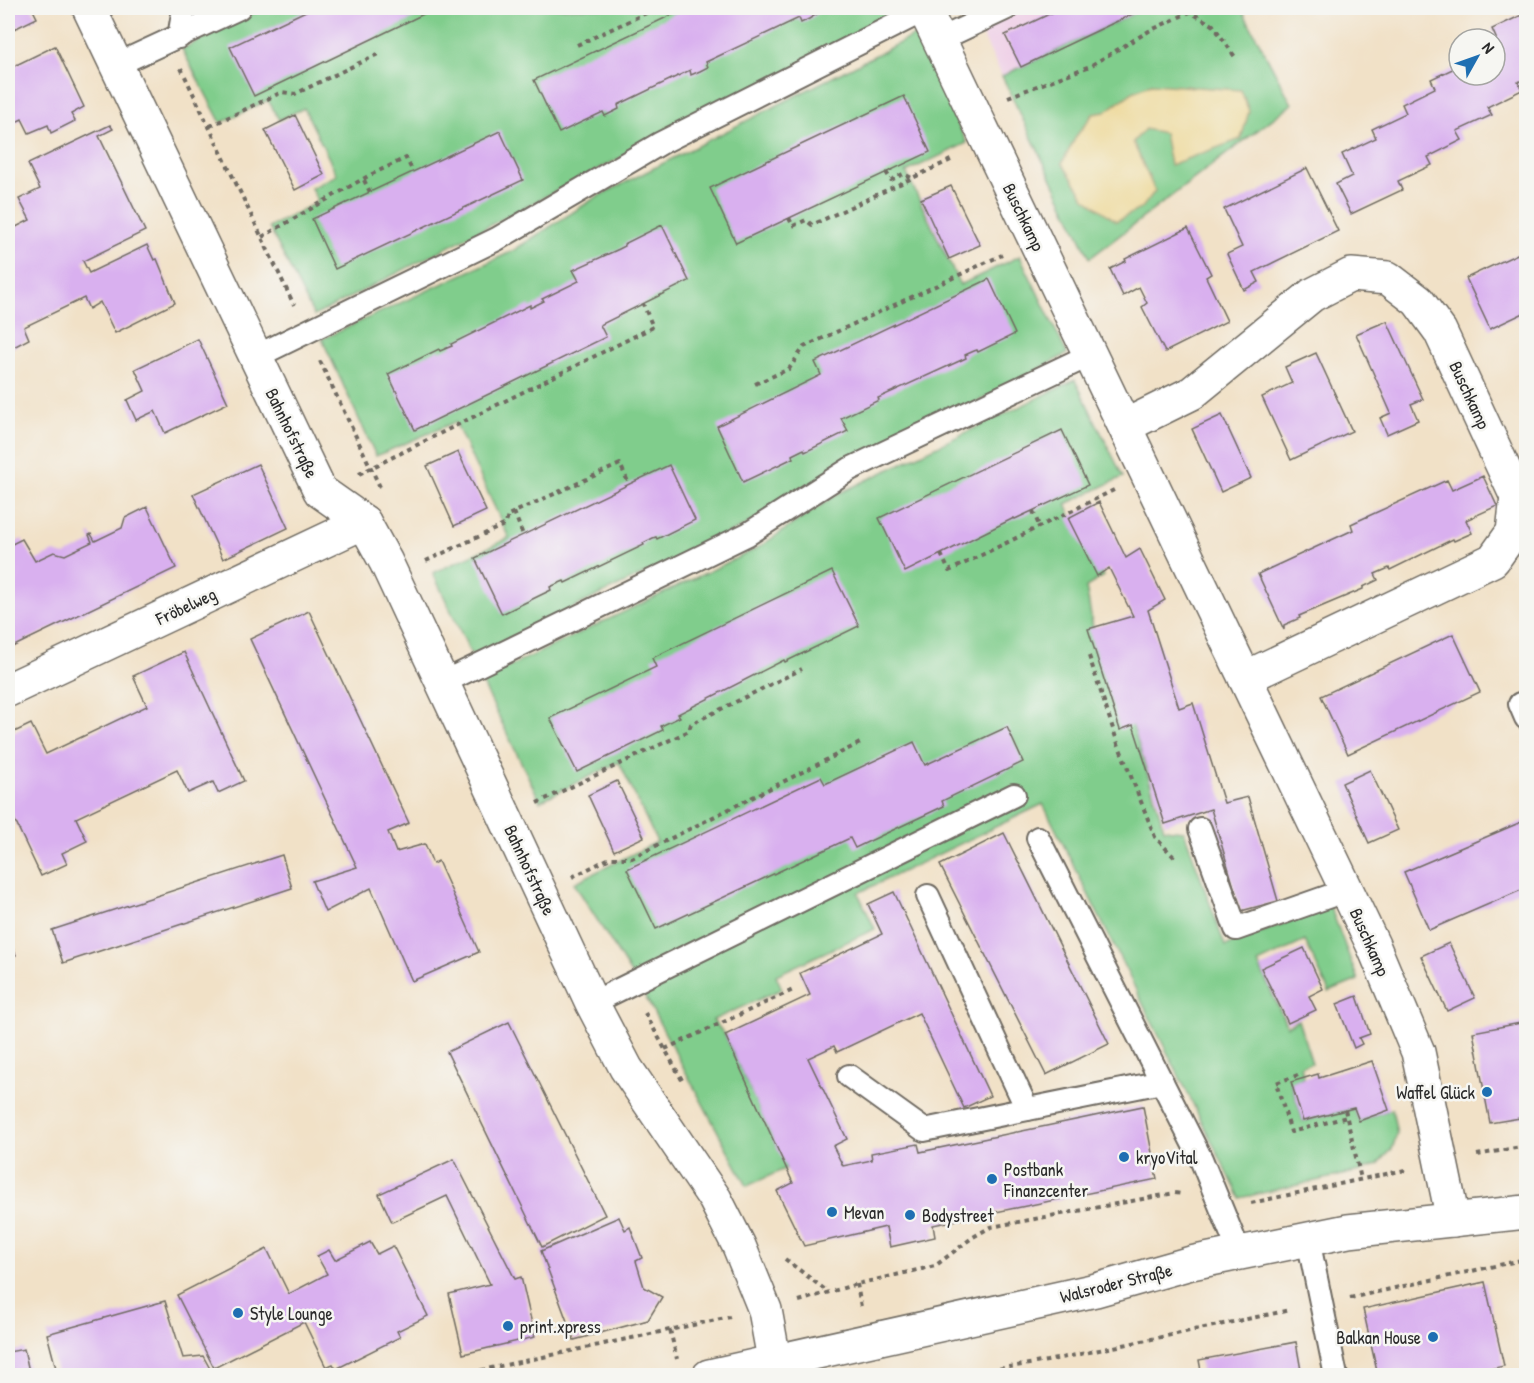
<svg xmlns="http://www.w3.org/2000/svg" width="1534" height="1383" font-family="'Patrick Hand',sans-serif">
  <rect width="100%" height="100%" fill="#f6f6f2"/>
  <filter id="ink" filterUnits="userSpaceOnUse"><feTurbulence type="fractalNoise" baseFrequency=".0167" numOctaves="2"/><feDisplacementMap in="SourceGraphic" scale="12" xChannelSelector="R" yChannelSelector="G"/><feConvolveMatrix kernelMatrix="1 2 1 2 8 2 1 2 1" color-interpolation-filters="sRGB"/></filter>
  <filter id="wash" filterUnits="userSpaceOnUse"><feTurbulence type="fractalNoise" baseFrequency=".008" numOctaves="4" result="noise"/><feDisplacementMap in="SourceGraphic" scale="24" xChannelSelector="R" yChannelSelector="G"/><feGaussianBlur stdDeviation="1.35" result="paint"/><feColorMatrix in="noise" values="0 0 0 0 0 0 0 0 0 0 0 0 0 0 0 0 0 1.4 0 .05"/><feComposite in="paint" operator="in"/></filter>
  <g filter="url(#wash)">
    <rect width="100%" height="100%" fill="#f1e1c7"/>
    <path fill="#efd0e7" d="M969,8H1145L1002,76Z"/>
    <g fill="#80cd8c" stroke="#567c5c" stroke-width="1.5">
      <path d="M263,8H903L905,11L314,316L269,227L318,202L311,188L337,175L304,108L279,120L268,100L221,123L182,49Z"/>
      <path d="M1145,8H1241L1292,104L1090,258L1002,76Z"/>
      <path d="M915,35L967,143L906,172L960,285L1020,256L1067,354L742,527L472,656L433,573L509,538L455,422L376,456L322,339L511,252L595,198Z"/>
      <path d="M1075,380L1123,477L1066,504L1072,519L1104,576L1086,587L1093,628L1132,722L1164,829L1184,831L1225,946L1330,906L1358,980L1329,992L1305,941L1258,963L1287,1026L1298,1020L1312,1063L1301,1066L1304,1078L1291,1083L1303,1121L1354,1108L1359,1121L1392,1109L1397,1134L1392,1149L1378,1164L1360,1171L1240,1198L1043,804L858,893L875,929L776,975L782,989L713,1020L725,1035L787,1168L747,1186L645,996L574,883L657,842L619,762L540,801L481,680L756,549L838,494Z"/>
    </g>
    <path fill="#eeda9e" stroke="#8c8264" stroke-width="1.5" d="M1151,84L1241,90L1249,111L1241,139L1170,165L1164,133L1145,129L1133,142L1155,191L1142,208L1116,221L1085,198L1062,163L1077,135L1093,114L1105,112L1133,92Z"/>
    <g id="blocks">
      <g fill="#d9b0ef">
        <path d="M8,8H32L37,18L8,32Z"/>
        <path d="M312,8H436L254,96L230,47Z"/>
        <path d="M686,8H819L815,10L817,14L809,19L801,23L799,18L706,62L708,67L700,71L691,75L690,70L618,105L619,109L605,116L603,112L559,133L534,80Z"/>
        <path d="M1062,8H1145L1021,67L1005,35Z"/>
        <path d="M1526,13V78L1518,82L1522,90L1487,107L1492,115L1457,131L1462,140L1428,157L1432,165L1398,181L1402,190L1351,214L1336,184L1352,176L1342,154L1376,138L1372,129L1406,113L1402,104L1435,88L1431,79L1459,66V75H1495L1496,38L1492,29Z"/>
        <path d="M55,46L84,107L71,114L75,121L51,133L48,125L29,133L22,119L8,126V69Z"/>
        <path d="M904,96L930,152L736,243L710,188Z"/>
        <path d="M295,115L324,175L295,190L265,130Z"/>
        <path d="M110,125L113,129L99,136L145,231L83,261L89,273L147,245L154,260L157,259L175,303L115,333L100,302L89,309L84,298L24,327L29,339L8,350V231L30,220L19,199L40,189L28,164Z"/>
        <path d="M500,131L523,180L335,269L312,219Z"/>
        <path d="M1307,168L1338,231L1254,272L1259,282L1244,290L1227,254L1242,247L1224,209Z"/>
        <path d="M951,186L980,245L949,259L921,199Z"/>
        <path d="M662,225L689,281L600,325L606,337L415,430L388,374L439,349L440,351L447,348L452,346L451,344L530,305V308L544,301L542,299L579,281L573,270L619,249L625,246L624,244Z"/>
        <path d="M1188,228L1211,274L1206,277L1227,321L1165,352L1142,307L1147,303L1139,287L1123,296L1110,269L1126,261L1125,259Z"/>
        <path d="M1526,250V312L1490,329L1466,278Z"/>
        <path d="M989,279L1015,334L978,352L977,350L974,351L965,355L966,358L878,398L879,400L841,418L848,431L805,452L804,449L792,455L793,458L743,482L717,426L821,375L815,362Z"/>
        <path d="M1387,321L1423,399L1411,404L1418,420L1387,434L1380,418L1391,413L1356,334Z"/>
        <path d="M198,339L228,403L165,433L155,411L136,420L127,400L145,391L135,369Z"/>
        <path d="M1316,353L1352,431L1291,460L1262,397L1292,383L1285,367Z"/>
        <path d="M1222,415L1251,478L1221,492L1192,429Z"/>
        <path d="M1062,430L1088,485L1015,519L1014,518L905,572L879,518Z"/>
        <path d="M458,452L486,511L454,526L427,466Z"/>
        <path d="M258,464L288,528L223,559L193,494Z"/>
        <path d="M669,465L695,520L657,539L656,537L653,538L643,543L644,545L565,583L564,581L550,587L551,590L502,614L475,558Z"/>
        <path d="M1483,476L1497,506L1466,520L1472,533L1454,541L1453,539L1390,570L1389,568L1375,574L1378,580L1363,587V589L1299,616L1300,618L1284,625V630L1258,574L1353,530L1351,524L1447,480L1452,490Z"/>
        <path d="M1099,502L1126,558L1140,549L1165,600L1148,610L1179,708L1193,703L1224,803L1248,797L1278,901L1241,911L1211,809L1165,824L1133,725L1120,730L1088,629L1133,616L1109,568L1097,576L1068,518Z"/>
        <path d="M147,507L176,568L8,649V546L22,539L35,561L54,552L65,555L92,542L89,535L91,534L95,541L122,528L125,518Z"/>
        <path d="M832,571L859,626L785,662L784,660L678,714L680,717L661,726L663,730L577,772L550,718L656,667L652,658Z"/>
        <path d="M309,611L409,823L388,832L396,852L425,844L433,864L438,861L479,952L412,981L371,888L325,912L312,881L357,867L250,639Z"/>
        <path d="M1453,634L1480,692L1348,754L1321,696Z"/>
        <path d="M184,652L244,781L218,793L213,782L188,793L177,770L76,818L87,841L62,853L67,864L41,876L8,806V735L31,724L46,754L147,706L133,676Z"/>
        <path d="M1007,727L1023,762L942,801L944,806L855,848L850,838L656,929L627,869L821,777L825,784L914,742L925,765Z"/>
        <path d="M1370,770L1398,830L1369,843L1342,783Z"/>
        <path d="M617,781L644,837L614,851L588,795Z"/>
        <path d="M1526,820V888L1429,930L1404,872Z"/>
        <path d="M1004,833L1109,1044L1046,1075L940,865Z"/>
        <path d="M282,855L292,888L63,963L52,930Z"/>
        <path d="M894,892L990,1096L964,1108L919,1013L837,1052L834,1046L808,1058L847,1139L833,1146L843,1166L872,1160L871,1153L918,1144L920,1152L1143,1106L1157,1179L933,1225L935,1237L890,1247L886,1227L804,1246L777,1191L793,1183L725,1035L810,995L800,973L882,934L868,904Z"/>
        <path d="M8,938L16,955L8,959Z"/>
        <path d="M1449,943L1475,998L1447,1011L1421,956Z"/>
        <path d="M1304,948L1323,989L1309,996L1316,1010L1288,1023L1261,968Z"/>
        <path d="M1357,996L1370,1034L1359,1038L1362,1044L1354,1048L1337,1004Z"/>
        <path d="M509,1022L605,1215L542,1247L447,1052Z"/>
        <path d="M1526,1022V1117L1490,1123L1473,1032Z"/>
        <path d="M1372,1061L1389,1110L1359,1121L1354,1108L1303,1121L1291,1082L1318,1074L1319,1078Z"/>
        <path d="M454,1159L515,1279L521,1277L535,1337L463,1354L449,1294L490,1284L447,1196L392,1222L379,1194Z"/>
        <path d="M619,1217L625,1230L630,1227L642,1258L636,1261L644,1287L662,1297L648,1320L574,1340L541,1251Z"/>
        <path d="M370,1242L377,1254L393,1246L428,1316L397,1331L400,1337L336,1369L333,1364L326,1367L304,1322L214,1368L177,1295L267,1249L289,1294L327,1274L317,1256L329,1250L335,1260Z"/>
        <path d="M1485,1282L1504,1366L1459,1376H1378L1363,1309Z"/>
        <path d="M165,1301L183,1358L203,1356L214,1376H58L47,1334Z"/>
        <path d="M1296,1342L1302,1376H1202L1199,1360Z"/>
        <path d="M24,1349L30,1376H8V1352Z"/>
      </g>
    </g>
  </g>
  <g filter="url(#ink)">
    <use href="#blocks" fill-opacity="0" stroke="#706b62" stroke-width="1.5"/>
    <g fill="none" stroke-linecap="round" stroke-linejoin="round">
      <defs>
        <g id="service">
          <path d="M179,37L184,8"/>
          <path d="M939,40L1007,8"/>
          <path d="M116,65L239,8"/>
          <path d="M255,357L497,239L661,143L925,10"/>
          <path d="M442,683L748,534L850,469L1090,355"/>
          <path d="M1520,704L1526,718"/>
          <path d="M1200,829L1236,929L1347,890"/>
          <path d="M1038,838L1201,1159L1240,1254"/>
          <path d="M928,896L1027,1109"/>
          <path d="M592,1003L1014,795"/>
          <path d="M849,1076L924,1130L1162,1082"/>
          <path d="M1308,1239L1336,1376"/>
        </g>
        <g id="minor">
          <path d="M89,8L320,491L364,522L386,562L592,1003L626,1068L715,1199L739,1246L765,1310L777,1376"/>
          <path d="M924,8L1373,945L1418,1052L1453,1220"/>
          <path d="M1125,426L1192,393L1312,295L1351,275L1388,278L1418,301L1440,331L1517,497L1513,532L1493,560L1245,678"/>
          <path d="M8,690L364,522"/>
        </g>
        <path id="tertiary" d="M709,1376L1096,1290L1191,1263L1348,1231L1526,1212"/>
      </defs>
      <use href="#service" stroke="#706b62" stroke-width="26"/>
      <use href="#minor" stroke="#706b62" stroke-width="36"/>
      <use href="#tertiary" stroke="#706b62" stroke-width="36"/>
      <g stroke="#706b62" stroke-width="4" stroke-dasharray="4.5 4.5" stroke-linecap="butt">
        <path d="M577,45L657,8"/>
        <path d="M181,68L294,305"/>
        <path d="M1008,97L1090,66L1149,31L1190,12L1213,25L1235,57"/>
        <path d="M210,126L282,92L295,94L380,53"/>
        <path d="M886,172L891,180L903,174L912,178"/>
        <path d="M364,180L370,192"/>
        <path d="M789,218L793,226L806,220L812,225L955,158"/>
        <path d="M262,237L368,176L406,158L413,172"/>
        <path d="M320,361L380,487"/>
        <path d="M755,384L789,369L804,347L1002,255"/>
        <path d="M359,474L653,327L643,304"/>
        <path d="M1033,511L1040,528"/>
        <path d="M514,512L523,535"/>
        <path d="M941,554L949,571L1114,490"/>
        <path d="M426,561L506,524L508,515L620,464L629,484"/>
        <path d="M1089,656L1117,741L1155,837L1176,859"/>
        <path d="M537,803L689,731L691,724L802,669"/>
        <path d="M572,877L610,858H632L860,743"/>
        <path d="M645,1013L682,1080"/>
        <path d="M665,1049L793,990"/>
        <path d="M1298,1075L1276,1083L1291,1132L1347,1117"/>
        <path d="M1345,1110L1361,1179"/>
        <path d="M1477,1155L1526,1146"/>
        <path d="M1251,1203L1405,1170"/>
        <path d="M785,1259L828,1292"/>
        <path d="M857,1284L861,1307"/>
        <path d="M1350,1298L1526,1259"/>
        <path d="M799,1301L857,1284L935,1266L973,1237L991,1227L1175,1193L1182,1194"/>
        <path d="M670,1330L677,1359"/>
        <path d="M454,1376L730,1317"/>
        <path d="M955,1376L1047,1361L1290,1310"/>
      </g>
      <use href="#service" stroke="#fff" stroke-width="22"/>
      <use href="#minor" stroke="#fff" stroke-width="33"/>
      <use href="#tertiary" stroke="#fff" stroke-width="33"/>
    </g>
  </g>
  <g fill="#1f6fb2" stroke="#f6f6f2" stroke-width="2">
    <circle cx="1487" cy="1092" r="6"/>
    <circle cx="1124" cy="1157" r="6"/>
    <circle cx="992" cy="1179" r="6"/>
    <circle cx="832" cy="1212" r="6"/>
    <circle cx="910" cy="1215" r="6"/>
    <circle cx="238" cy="1313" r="6"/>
    <circle cx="508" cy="1326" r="6"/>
    <circle cx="1433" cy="1337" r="6"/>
  </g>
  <g text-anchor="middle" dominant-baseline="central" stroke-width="5" stroke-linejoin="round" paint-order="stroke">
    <g font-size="18" fill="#2b2b2b" stroke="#f6f6f2">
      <text transform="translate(1024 217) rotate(64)">Buschkamp</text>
      <text transform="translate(1470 395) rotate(65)">Buschkamp</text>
      <text transform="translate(292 433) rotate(64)">Bahnhofstraße</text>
      <text transform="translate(186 606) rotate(-25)">Fröbelweg</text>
      <text transform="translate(530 870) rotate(65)">Bahnhofstraße</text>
      <text transform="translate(1370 942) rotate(66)">Buschkamp</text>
      <text transform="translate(1116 1283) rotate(-14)">Walsroder Straße</text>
    </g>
    <g font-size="18" fill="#2b2b2b" stroke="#f6f6f2" text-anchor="start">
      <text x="1475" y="1092" text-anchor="end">Waffel Glück</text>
      <text x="1136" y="1157">kryoVital</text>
      <text x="1004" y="1169">Postbank<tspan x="1004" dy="21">Finanzcenter</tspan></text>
      <text x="844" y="1212">Mevan</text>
      <text x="922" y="1215">Bodystreet</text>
      <text x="250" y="1313">Style Lounge</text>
      <text x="520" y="1326">print.xpress</text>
      <text x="1421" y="1337" text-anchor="end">Balkan House</text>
    </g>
  </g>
  <rect width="1534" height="1383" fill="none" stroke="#f6f6f2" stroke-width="30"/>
  <g transform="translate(1477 57) rotate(50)"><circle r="28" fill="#f6f6f2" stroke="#a5a5a2" stroke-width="1.5"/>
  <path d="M0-4.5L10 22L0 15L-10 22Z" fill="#1f6fb2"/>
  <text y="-9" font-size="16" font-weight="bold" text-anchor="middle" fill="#2b2b2b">N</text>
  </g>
</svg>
